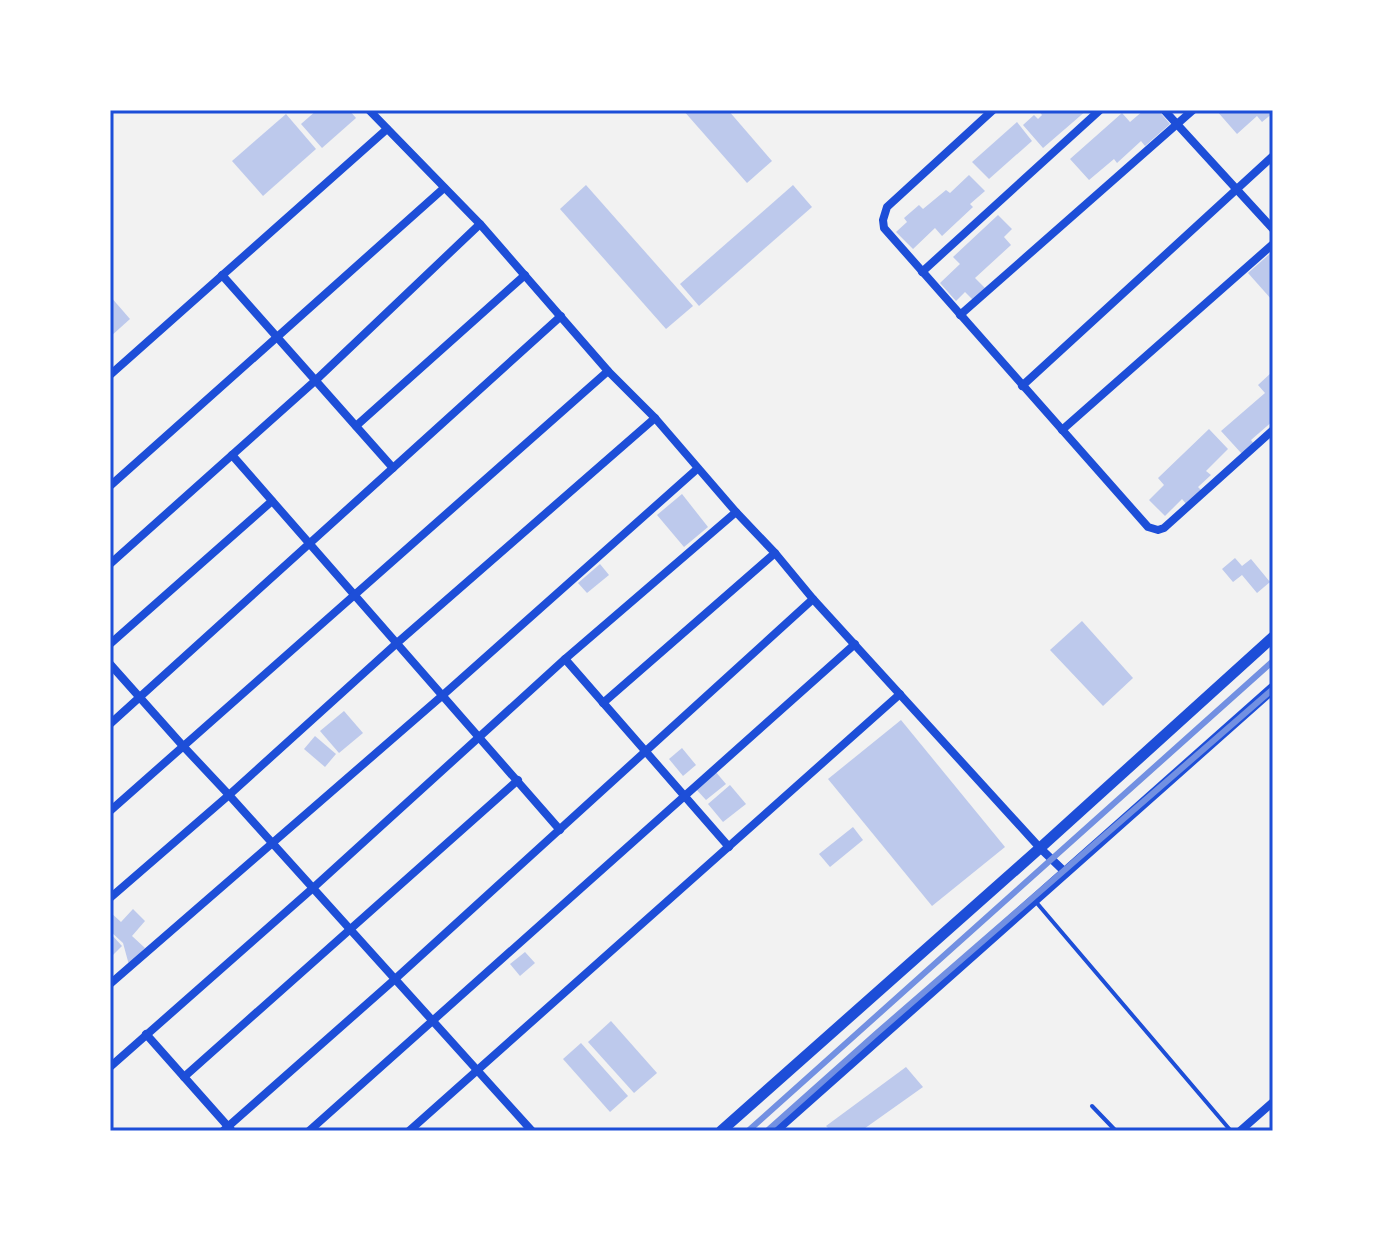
<svg xmlns="http://www.w3.org/2000/svg" width="1383" height="1241" font-family="Manrope,sans-serif">
  <rect width="100%" height="100%" fill="#f2f2f2"/>
  <g fill="#bdc9ec">
    <path d="M317,110H349L356,118L322,148L301,124Z"/>
    <path d="M683,110H728L772,161L747,183Z"/>
    <path d="M1038,110H1087L1043,148L1023,125L1034,115L1038,119L1042,115Z"/>
    <path d="M1144,110H1158L1170,124L1145,146L1141,141L1117,163L1114,159L1089,180L1070,159L1122,113L1130,122Z"/>
    <path d="M1216,110H1273V113L1262,122L1257,116L1237,134Z"/>
    <path d="M286,114L316,149L263,196L232,161Z"/>
    <path d="M1017,122L1032,141L989,179L972,162Z"/>
    <path d="M969,175L985,191L970,204L973,207L942,236L935,228L913,249L896,232L907,222L904,218L919,205L923,209L946,190L950,193Z"/>
    <path d="M586,185L693,306L666,329L560,209Z"/>
    <path d="M793,185L812,207L699,306L680,284Z"/>
    <path d="M998,215L1012,229L1004,237L1011,245L975,278L985,288L973,300L965,292L956,301L940,283L960,264L953,257Z"/>
    <path d="M1273,251V301L1248,273Z"/>
    <path d="M110,296L130,319L110,337Z"/>
    <path d="M1273,371V421L1251,440L1254,444L1242,454L1221,431L1265,393L1258,385Z"/>
    <path d="M1209,429L1228,449L1206,471L1211,475L1198,487L1202,491L1187,505L1182,499L1165,516L1149,500L1164,485L1158,478Z"/>
    <path d="M682,494L708,527L684,547L657,515Z"/>
    <path d="M1235,558L1242,566L1251,559L1270,582L1257,593L1242,575L1233,582L1222,569Z"/>
    <path d="M600,564L609,575L587,593L578,583Z"/>
    <path d="M1082,621L1133,678L1103,706L1050,650Z"/>
    <path d="M344,711L363,733L339,753L320,731Z"/>
    <path d="M901,720L1005,847L932,906L828,779Z"/>
    <path d="M315,736L336,754L325,767L304,749Z"/>
    <path d="M682,748L696,765L683,776L669,759Z"/>
    <path d="M715,771L726,784L706,800L695,788Z"/>
    <path d="M730,785L746,804L723,822L708,804Z"/>
    <path d="M853,827L863,840L830,867L819,854Z"/>
    <path d="M133,909L145,921L132,936L145,948L129,965L123,943L110,931V912L121,922Z"/>
    <path d="M110,933L122,946L110,958Z"/>
    <path d="M525,952L535,963L520,976L510,964Z"/>
    <path d="M611,1021L657,1073L634,1093L588,1042Z"/>
    <path d="M581,1043L628,1096L610,1112L563,1059Z"/>
    <path d="M906,1067L923,1087L861,1131H831L826,1126Z"/>
  </g>
  <g fill="none" stroke-linecap="round" stroke-linejoin="round">
    <g stroke="#1d4ed8" stroke-width="4">
      <path d="M1036,902L1231,1131"/>
      <path d="M1092,1106L1116,1131"/>
    </g>
    <g stroke="#1d4ed8" stroke-width="8">
      <path d="M369,110L480,224L608,371L655,418L736,512L775,553L813,599L1040,848L1066,873"/>
      <path d="M993,110L887,207L883,220L884,228L1148,527L1158,530L1164,528L1273,430"/>
      <path d="M1164,110L1273,229"/>
      <path d="M922,272L1100,110"/>
      <path d="M222,275L393,468"/>
      <path d="M960,315L1193,110"/>
      <path d="M110,375L387,129"/>
      <path d="M1022,386L1273,156"/>
      <path d="M356,426L525,275"/>
      <path d="M1062,430L1273,244"/>
      <path d="M232,455L560,830"/>
      <path d="M110,486L444,188"/>
      <path d="M110,564L316,380L480,224"/>
      <path d="M110,644L272,501"/>
      <path d="M565,659L729,847"/>
      <path d="M110,664L183,746L229,795L532,1131"/>
      <path d="M603,703L775,553"/>
      <path d="M110,724L561,316"/>
      <path d="M110,811L608,371"/>
      <path d="M110,898L229,795L397,643L655,418"/>
      <path d="M110,984L443,695L697,469"/>
      <path d="M146,1034L232,1131"/>
      <path d="M110,1067L313,888L565,659L736,512"/>
      <path d="M184,1077L518,780"/>
      <path d="M223,1131L394,980L813,599"/>
      <path d="M309,1131L855,644"/>
      <path d="M409,1131L900,694"/>
      <path d="M1240,1131L1273,1102"/>
    </g>
    <g stroke="#1d4ed8" stroke-width="11">
      <path d="M721,1131L1040,848L1273,637"/>
      <path d="M774,1131L1273,688"/>
    </g>
    <g stroke="#7290e2" stroke-width="6">
      <path d="M748,1131L1273,661"/>
      <path d="M767,1131L877,1033L1273,689"/>
    </g>
  </g>
  <rect width="1383" height="1241" fill="none" stroke="#ffffff" stroke-width="224"/>
  <rect x="112" y="112" width="1159" height="1017" fill="none" stroke="#1d4ed8" stroke-width="3"/>
</svg>
